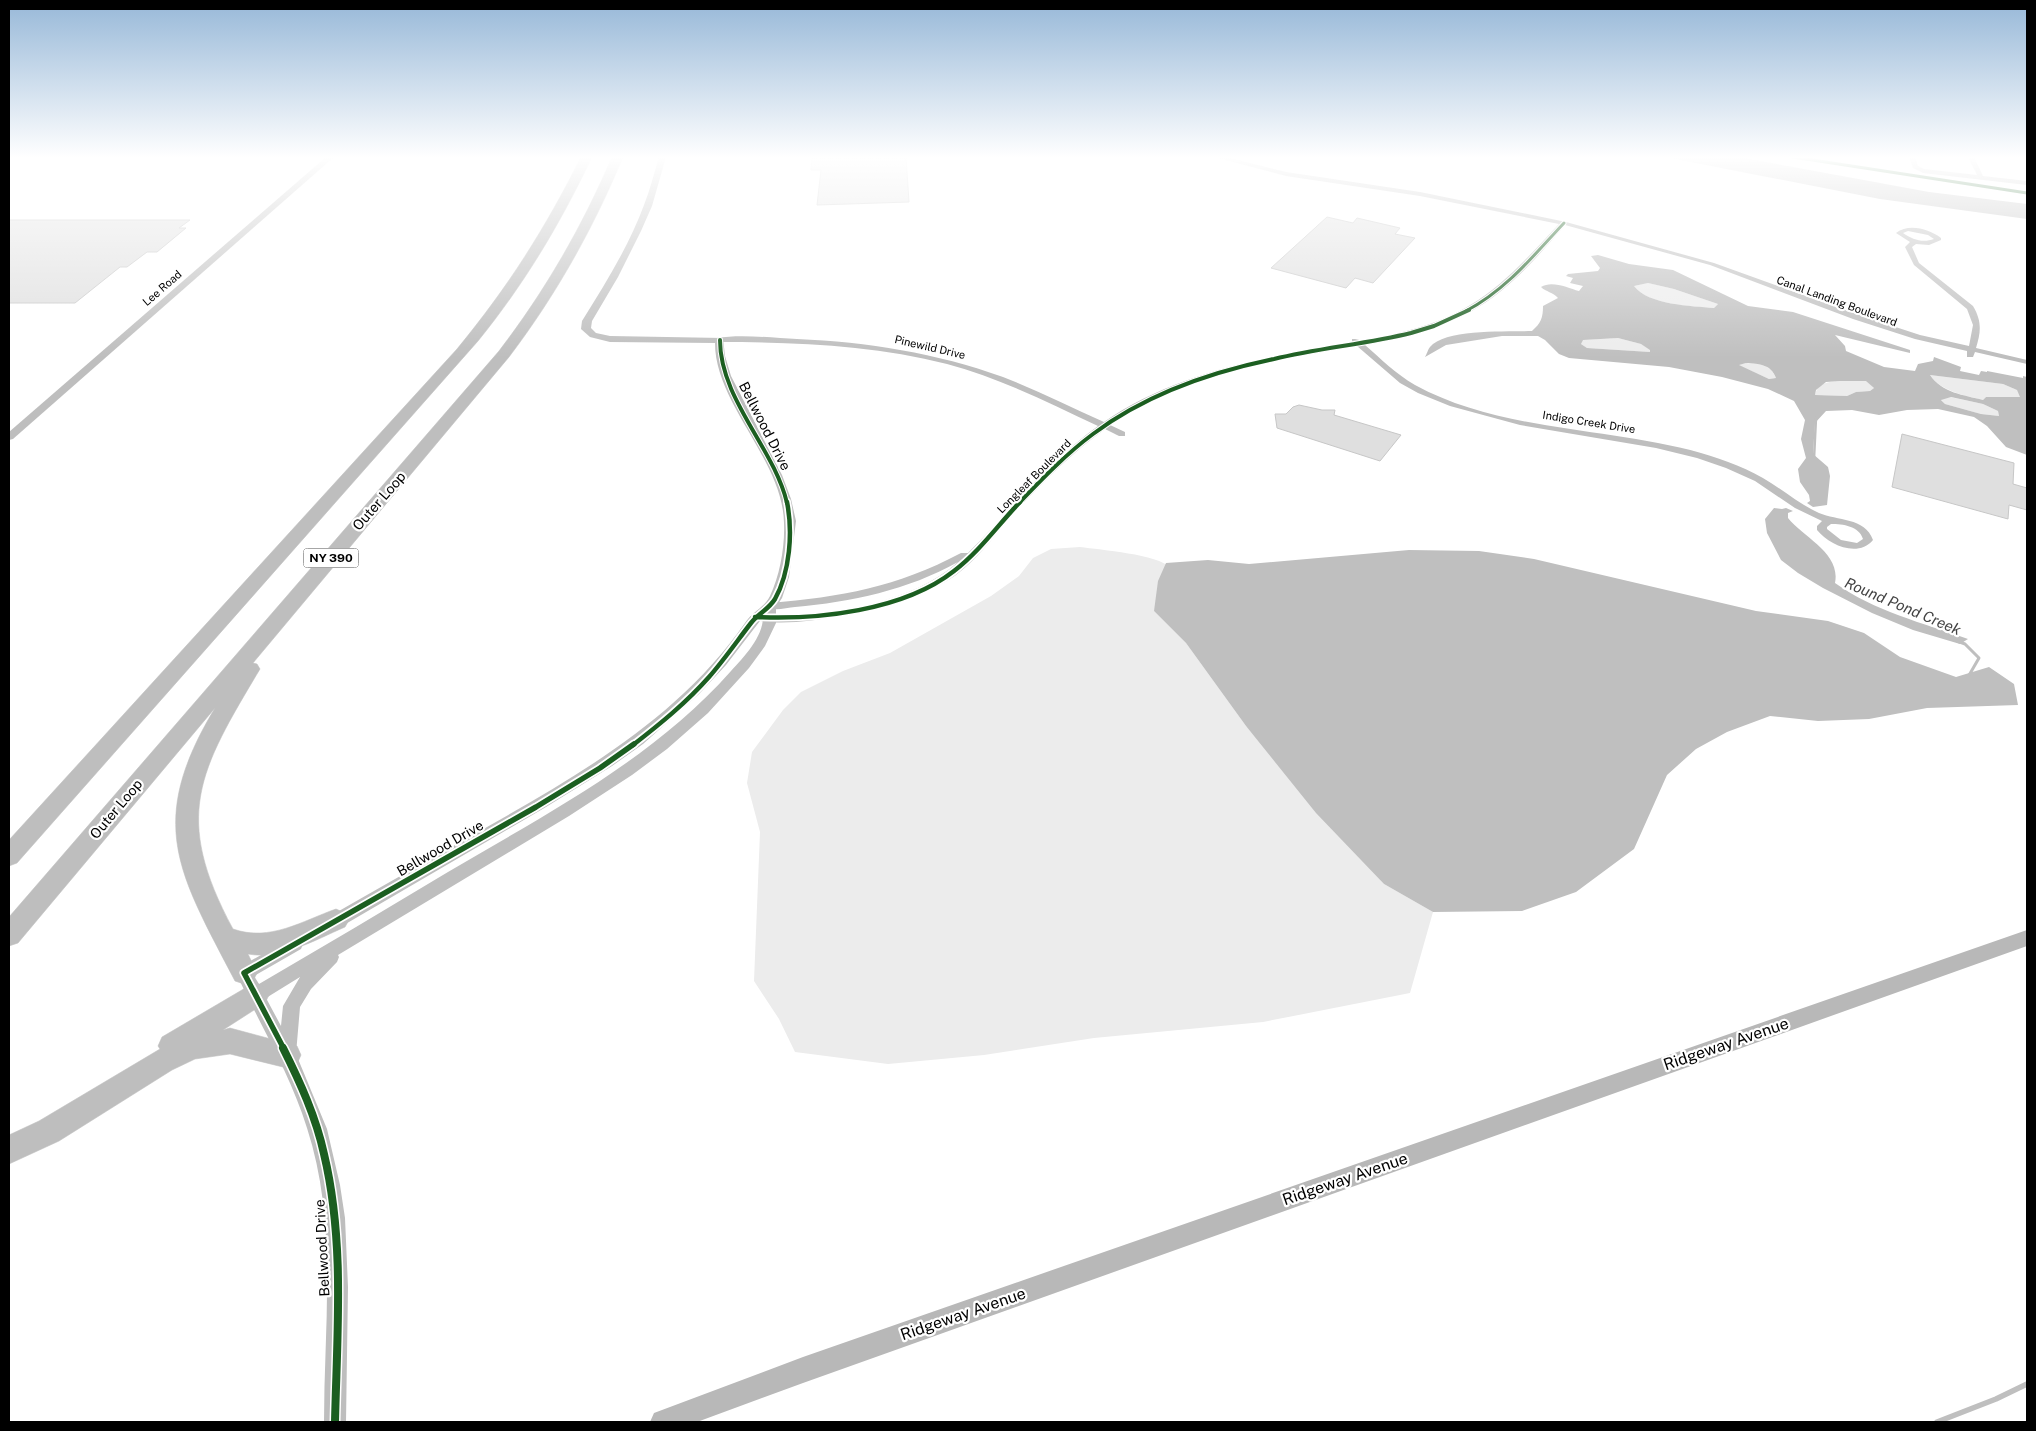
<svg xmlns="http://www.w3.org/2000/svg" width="2036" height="1431" font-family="'Public Sans',sans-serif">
  <rect width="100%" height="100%" fill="#fff"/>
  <g fill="#ececec">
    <path d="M1648,283L1674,289L1718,304L1714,308C1691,306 1648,305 1634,286Z"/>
    <path d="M1618,338L1641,344L1651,350L1650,352L1587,348L1581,344L1582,340Z"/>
    <path d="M1746,363C1760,364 1770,364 1776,378L1769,379L1738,365Z"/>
    <path d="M1930,375L2003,384L2017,390L2021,397H1986L1983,400C1964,395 1942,392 1930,375Z"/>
    <path d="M1840,381H1867L1874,388L1870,391L1856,392L1847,396L1815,395C1818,382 1829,382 1840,381Z"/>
    <path d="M1950,397L1983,404L1998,411L1999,416L1981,414L1945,404L1941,399Z"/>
    <path d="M1080,547C1101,550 1157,554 1171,568L1154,611L1186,643L1246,726L1384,884L1433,912L1410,993L1263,1022L1094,1038L984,1055L888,1064L795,1052L779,1019L754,981L760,832L747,783L752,752L783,710L801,692L843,671L890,653L991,596L1019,576L1033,558L1051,549Z"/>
  </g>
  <g fill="#bfbfbf" fill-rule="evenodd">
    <path d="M1665,157H1739L1929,192L2027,204V219L1880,199Z"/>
    <path d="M1598,255L1629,264L1673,270L1748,306L1793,312L1910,350V353L1835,335L1845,346L1846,351L1884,367L1915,371L1918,364L1933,361L1934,357L1961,367L1960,371L1979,375L1981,371L1987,372V371L2023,378V376L2027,377V455L2006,447L1987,426L1974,417L1938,409L1907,410L1879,415L1852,410L1826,411L1815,423L1813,454L1828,467L1830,476L1827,505L1813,507L1807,503L1810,501L1809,495L1800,482L1798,469L1806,458L1801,439L1805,420L1794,401L1768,389L1722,377L1669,367L1569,358L1559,354L1545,340L1538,336H1502L1446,345L1425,357C1427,354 1428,349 1430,347C1445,328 1509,332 1532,331C1541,323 1543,318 1543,306L1558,298C1553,292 1546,292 1541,287C1552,280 1568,288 1579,291L1583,286L1570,283L1573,278L1566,276L1568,274L1598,271L1600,268L1591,256ZM1648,283L1674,289L1718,304L1714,308C1692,306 1648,305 1634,286ZM1618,338L1641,344L1650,350V352L1587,348L1581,344L1583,340ZM1746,363C1759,364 1771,364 1776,378L1769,379L1739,365ZM1930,375L2003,384L2017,390L2020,397H1986L1983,400C1964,395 1942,393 1930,375ZM1840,381H1866L1874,388L1870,391L1856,392L1847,396L1815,395L1816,390L1826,382ZM1951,397L1983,404L1998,411L1999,416L1981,414L1945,404L1941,400Z"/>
    <path d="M1774,508L1782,509L1786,508L1793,511L1788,513V518C1804,538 1841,553 1835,583C1874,611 1923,623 1968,639L1960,644L1913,630L1872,613L1823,588L1798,573L1781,560L1767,533L1765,519Z"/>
    <path d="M1409,550L1479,551L1534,559L1756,611L1828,621L1864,633L1900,657L1956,677L1989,667L2014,684L2018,705L1927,708L1869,719L1818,721L1770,716L1727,732L1696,749L1667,775L1634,849L1576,892L1522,911L1433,912L1384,884L1316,813L1246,726L1186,643L1154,611L1158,581L1166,563L1208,560L1249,564Z"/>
  </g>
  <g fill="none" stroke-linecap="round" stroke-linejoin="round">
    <path stroke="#bfbfbf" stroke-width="2.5" d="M1814,459L1816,418"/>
    <path stroke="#bfbfbf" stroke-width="3" d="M1957,641L1965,644L1979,658L1968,677"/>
    <path stroke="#bfbfbf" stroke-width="5.5" d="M1937,1422L1996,1399L2027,1384"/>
  </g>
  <g fill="#dfdfdf" stroke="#c7c7c7">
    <path d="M812,157H906L909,202L817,205L821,170H811Z"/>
    <path d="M1327,217L1353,223L1357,218L1400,228L1395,234L1415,238L1373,283L1355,278L1346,288L1271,268Z"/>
    <path d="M9,220H190L179,228H186L157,252H147L127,267H120L75,303H9Z"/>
    <path d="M1299,405L1322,410H1335L1334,415L1401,435L1380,461L1277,428L1275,414H1286L1293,407Z"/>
    <path d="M1902,434L2014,463L2013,484L2027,488V510L2009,505L2008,519L1892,487Z"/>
  </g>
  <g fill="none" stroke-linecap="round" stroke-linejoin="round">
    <defs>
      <g id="motorway">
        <path d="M581,157H592C560,224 525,283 478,341L17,863L9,866V840L457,349C508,287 545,229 581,157Z"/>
        <path d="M612,157H623C593,229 556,295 509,357L253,663L257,664L260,669C199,771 172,816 233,929C270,942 302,921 336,909L345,913L349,920L345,927C315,940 281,960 248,954L257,973L253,981L244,984L235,981C179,873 145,824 215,708L18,943L9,946V917L499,351C545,291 582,227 612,157Z"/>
        <path d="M256,983L265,987L269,995L265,1003L223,1030L230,1028L297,1046L301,1055L297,1064L287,1068L230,1054L195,1059L172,1070L59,1141L9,1164V1135L39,1121L160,1049L158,1046L162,1037L247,987Z"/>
      </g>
    </defs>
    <use href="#motorway" stroke="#dbdbdb" stroke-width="1"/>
    <g fill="#bebebe" fill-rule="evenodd">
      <path d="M1214,157H1226L1286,172L1420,192L1566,222L1714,263L1859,315L1920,335L1969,346L1973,325L1967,309L1914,265L1905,247L1910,242L1896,233C1909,223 1929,229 1941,238V240L1929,245L1916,244L1912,247L1919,263L1973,306C1982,321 1981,332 1976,348L2027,360V364L1975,352L1973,357H1967V351L1915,339L1853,319L1710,265L1565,225C1545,248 1525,272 1501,291C1462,323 1414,336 1365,345C1381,359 1396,374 1415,385C1501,432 1609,427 1701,453C1725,460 1750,469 1771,483C1787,493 1801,505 1819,513C1837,521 1865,517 1873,540C1858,558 1829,545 1817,530V526L1822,521L1795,508L1755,481L1726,468L1697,458L1656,448L1520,425L1450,406L1418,393L1400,383L1357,346C1272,360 1182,376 1110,425L1125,432V436H1119L1105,429C1069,455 1037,487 1008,520C992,539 976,560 956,575C922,599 879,609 838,616C814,621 776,626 751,619L750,617L755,614C820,617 908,607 958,562C908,590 851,602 795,607C786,608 771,612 765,606L770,603C841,597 897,587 961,553H968C1011,510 1048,462 1098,426C1049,403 1000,378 947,364C873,345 796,342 720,342H717V338C741,334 773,338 797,339C868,342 936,353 1003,377C1037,390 1070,407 1104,422C1176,372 1268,356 1352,343V339H1355C1367,343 1383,337 1395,334C1477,315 1505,282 1559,224L1420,196L1286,176ZM1908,231L1928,235L1934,239C1923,243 1913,240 1903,233ZM1831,524C1843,524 1859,526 1863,539L1857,543L1841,540L1827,529V527Z"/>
      <path d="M1909,157H1915L1918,166L1924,169L1977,175L1968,157H1974L1983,176L2027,181V185L1923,173L1913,168Z"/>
    </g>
    <g fill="#bebebe" fill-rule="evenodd">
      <path d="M326,157H334L13,439L9,440V432Z"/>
      <path d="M659,157H666L652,206L641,231L618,277L592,321L591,328L596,333L610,336L723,338L725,356L731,376L782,475L791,499L796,521L789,577L782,598L776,607V623L765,646L749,668L708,713L667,749L632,775L569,816L338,955L339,957L337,962L311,989L300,1007L296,1054L327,1129L340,1185L345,1218L348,1287L346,1422H324C324,1324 338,1223 307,1128C290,1073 260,1025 236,973L238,968L289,939L295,937L301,939L303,944L301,949L254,976L259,984C322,947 385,910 448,872C548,813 653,759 731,671C744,657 763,637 763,617L726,665L699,694L643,744L612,766L546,807L337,929L331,931L325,929L323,924L325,919C377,889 428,860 480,831C579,775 679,718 745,623C752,612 765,607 770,596C780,575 785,546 784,523C783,460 715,404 715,343L610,342L590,337L581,329L582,321C605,284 629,246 644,205C650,190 654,173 659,157ZM300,977L283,1006L281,1026L266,998Z"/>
    </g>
    <path fill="#b8b8b8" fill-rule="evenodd" d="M2027,930V946L803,1383L697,1422H650L654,1413L803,1357Z"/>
    <use href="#motorway" fill="#bebebe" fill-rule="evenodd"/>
    <defs>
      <g id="cycleway-far4">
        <path d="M1793,157L2027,193"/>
        <path d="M1466,311C1506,290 1534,255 1564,223"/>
      </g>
      <g id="cycleway-far3">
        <path d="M720,340C720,399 774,448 787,503"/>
        <path d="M1019,503C1042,479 1066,454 1093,434C1145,395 1211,372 1274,359C1319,348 1366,344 1411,333L1434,326L1469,310"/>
      </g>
      <g id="cycleway-far2">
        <path d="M755,617C817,620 903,611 954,571C979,552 998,525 1020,502"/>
        <path d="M633,745C660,724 686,703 709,677C724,660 737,641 751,623C758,614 769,609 775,599C790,572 793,532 787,502"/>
      </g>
      <path id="cycleway-far1" d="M284,1049L244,973L536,807L600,768L634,744"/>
      <path id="cycleway" d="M283,1048C300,1082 316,1117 324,1154C345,1242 337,1333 335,1422"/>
    </defs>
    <use href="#cycleway-far4" stroke="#fff" stroke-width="5"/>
    <use href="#cycleway-far3" stroke="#fff" stroke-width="6"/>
    <use href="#cycleway-far2" stroke="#fff" stroke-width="8"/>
    <use href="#cycleway-far1" stroke="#fff" stroke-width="9"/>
    <use href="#cycleway" stroke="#fff" stroke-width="11"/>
    <use href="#cycleway-far4" stroke="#1b5e20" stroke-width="3"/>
    <use href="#cycleway-far3" stroke="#1b5e20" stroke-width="4"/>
    <use href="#cycleway-far2" stroke="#1b5e20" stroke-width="4.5"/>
    <use href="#cycleway-far1" stroke="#1b5e20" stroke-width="5.5"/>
    <use href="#cycleway" stroke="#1b5e20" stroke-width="8"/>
  </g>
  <linearGradient id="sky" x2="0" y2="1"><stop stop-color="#97b8d8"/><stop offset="0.44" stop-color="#fff"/><stop offset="1" stop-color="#fff" stop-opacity="0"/></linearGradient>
  <rect width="2036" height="358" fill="url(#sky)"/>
  <g text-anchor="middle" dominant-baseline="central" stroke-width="4.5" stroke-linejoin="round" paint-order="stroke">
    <g font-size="11" fill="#000" stroke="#fff">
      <text transform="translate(162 288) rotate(-41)">Lee Road</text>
      <text transform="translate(1837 301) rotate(20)">Canal Landing Boulevard</text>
      <text transform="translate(930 347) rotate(13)">Pinewild Drive</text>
      <text transform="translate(1589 422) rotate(9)">Indigo Creek Drive</text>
      <text transform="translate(1034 476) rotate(-45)">Longleaf Boulevard</text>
    </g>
    <rect fill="#fff" stroke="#4c4c4c" stroke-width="1" x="303.5" y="548.5" width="55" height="19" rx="4"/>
    <g font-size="12" font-weight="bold" fill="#000">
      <text x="331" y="558">NY 390</text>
    </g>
    <g font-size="14" fill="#000" stroke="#fff">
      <text transform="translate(765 426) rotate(63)">Bellwood Drive</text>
      <text transform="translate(379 501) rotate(-49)">Outer Loop</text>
      <text transform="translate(116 809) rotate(-50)">Outer Loop</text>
      <text transform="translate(440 848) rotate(-30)">Bellwood Drive</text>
      <text transform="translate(322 1248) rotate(-93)">Bellwood Drive</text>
    </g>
    <g font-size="15" font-style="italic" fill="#444" stroke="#fff">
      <text transform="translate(1903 606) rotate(23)">Round Pond Creek</text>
    </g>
    <g font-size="16" fill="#000" stroke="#fff">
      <text transform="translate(1726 1044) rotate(-19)">Ridgeway Avenue</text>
      <text transform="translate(1345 1179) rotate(-19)">Ridgeway Avenue</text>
      <text transform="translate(963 1314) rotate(-19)">Ridgeway Avenue</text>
    </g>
  </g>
  <rect width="2036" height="1431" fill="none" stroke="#000000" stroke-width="20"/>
</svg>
